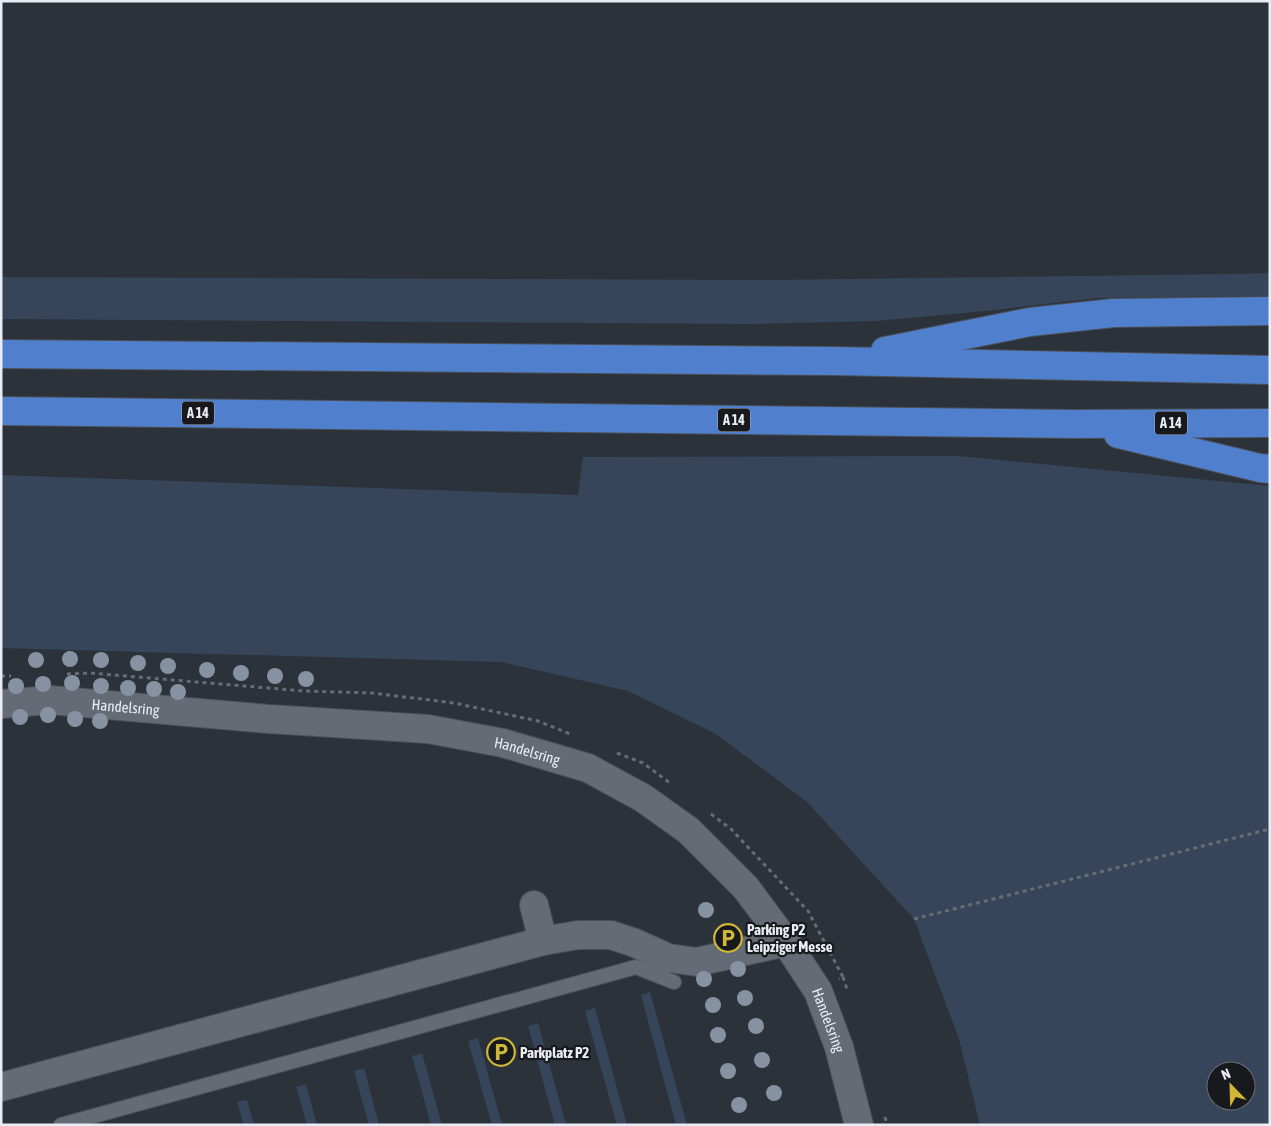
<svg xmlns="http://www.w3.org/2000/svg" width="1271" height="1126" font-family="'Asap Condensed',sans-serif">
  <rect width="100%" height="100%" fill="#2c323a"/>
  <g fill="#37455a" fill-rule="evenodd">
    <path d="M1270,273V296L1096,298L996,310L876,321L748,324L1,319V277L773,280L1235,274Z"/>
    <path d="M958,456L1270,486V1125H980L959,1039L914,919L807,802L716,734L628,691L502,662L1,648V475L578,495L583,457ZM1216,1071H1246V1101H1216Z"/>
    <path d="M650,992L687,1125H676L641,995Z"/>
    <path d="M595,1008L627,1125H617L585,1011Z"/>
    <path d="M538,1023L566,1125H555L528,1026Z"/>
    <path d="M478,1038L502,1125H492L468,1041Z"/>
    <path d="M422,1053L442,1125H431L412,1056Z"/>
    <path d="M364,1068L379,1125H369L354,1071Z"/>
    <path d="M306,1084L317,1125H307L296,1087Z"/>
    <path d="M247,1100L254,1125H244L237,1102Z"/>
  </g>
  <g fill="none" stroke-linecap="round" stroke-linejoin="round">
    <defs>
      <path id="lane" d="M61,1125L636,967L674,982"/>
      <g id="street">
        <path d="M534,905L543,941"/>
        <path d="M1,1087L543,941L578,935H611L635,943L668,958L697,962L786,942"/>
      </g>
      <g id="secondary">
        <path id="s1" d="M1,704L50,700L269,719L428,729L503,743L588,768L643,798L688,830L746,888L786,942L818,991L839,1047L859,1125"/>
      </g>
      <g id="highway">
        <path d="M885,351L1030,322L1113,313L1270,311"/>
        <path d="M1,354L835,361L1270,370"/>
        <path d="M1,411L1073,424L1270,423"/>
        <path d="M1118,434L1260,468L1270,469"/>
      </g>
    </defs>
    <use href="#lane" stroke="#4b5058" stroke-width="16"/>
    <use href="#street" stroke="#4b5058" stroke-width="30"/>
    <use href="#secondary" stroke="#4b5058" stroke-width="30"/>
    <use href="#highway" stroke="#4b5058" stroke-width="30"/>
    <g stroke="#676c74" stroke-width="3" stroke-dasharray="4 4" stroke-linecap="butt">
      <path d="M67,674L90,673L304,691L372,693L454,703L538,721L570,734"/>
      <path d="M1,676H11"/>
      <path d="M617,753L643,763L670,783"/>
      <path d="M711,814L731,829L808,911L843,977L839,979"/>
      <path d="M914,919L1270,829"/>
      <path d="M843,977L847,989"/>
      <path d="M885,1117L887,1125"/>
    </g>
    <use href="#lane" stroke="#646b75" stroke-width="14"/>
    <use href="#street" stroke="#646b75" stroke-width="28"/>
    <use href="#secondary" stroke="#646b75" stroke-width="28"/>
    <use href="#highway" stroke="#5080cd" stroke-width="28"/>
  </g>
  <g fill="#8691a2">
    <circle cx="70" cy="659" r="8"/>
    <circle cx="36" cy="660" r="8"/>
    <circle cx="101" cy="660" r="8"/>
    <circle cx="138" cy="663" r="8"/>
    <circle cx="168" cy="666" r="8"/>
    <circle cx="207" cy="670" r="8"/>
    <circle cx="241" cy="673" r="8"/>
    <circle cx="275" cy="676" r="8"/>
    <circle cx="306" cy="679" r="8"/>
    <circle cx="72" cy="683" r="8"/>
    <circle cx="43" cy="684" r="8"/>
    <circle cx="16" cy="686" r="8"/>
    <circle cx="101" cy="686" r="8"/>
    <circle cx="128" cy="688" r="8"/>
    <circle cx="154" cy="689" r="8"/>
    <circle cx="178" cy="692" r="8"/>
    <circle cx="48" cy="715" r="8"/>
    <circle cx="20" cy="717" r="8"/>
    <circle cx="75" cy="719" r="8"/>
    <circle cx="100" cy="721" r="8"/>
    <circle cx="706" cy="910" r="8"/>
    <circle cx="738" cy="969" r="8"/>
    <circle cx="704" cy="979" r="8"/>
    <circle cx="745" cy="998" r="8"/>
    <circle cx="713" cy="1005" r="8"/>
    <circle cx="756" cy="1026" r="8"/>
    <circle cx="718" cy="1035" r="8"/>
    <circle cx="762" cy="1060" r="8"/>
    <circle cx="728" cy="1071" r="8"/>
    <circle cx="774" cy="1093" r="8"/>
    <circle cx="739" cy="1105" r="8"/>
  </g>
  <defs>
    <symbol id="parking-ring" viewBox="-11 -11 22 22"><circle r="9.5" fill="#17191d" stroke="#d1b736" stroke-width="1.5"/><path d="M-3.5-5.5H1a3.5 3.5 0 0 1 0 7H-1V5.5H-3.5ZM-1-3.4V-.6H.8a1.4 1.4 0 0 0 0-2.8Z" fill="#d1b736"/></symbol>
  </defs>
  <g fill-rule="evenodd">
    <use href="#parking-ring" x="712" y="922" width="32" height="32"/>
    <use href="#parking-ring" x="485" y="1036" width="32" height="32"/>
  </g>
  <g text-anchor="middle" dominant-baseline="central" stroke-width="4.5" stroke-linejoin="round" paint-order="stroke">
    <g fill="#17191d" stroke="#aaadb3" stroke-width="1">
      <rect x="182" y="401.5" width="32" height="23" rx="4"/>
      <rect x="718" y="408.5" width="32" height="23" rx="4"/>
      <rect x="1155" y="411.5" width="32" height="23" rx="4"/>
    </g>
    <g font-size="14" font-weight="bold" fill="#e9edf3">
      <text x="198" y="413">A 14</text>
      <text x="734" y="420">A 14</text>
      <text x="1171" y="423">A 14</text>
    </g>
    <g font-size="15" fill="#e9edf3" stroke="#17191d">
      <text stroke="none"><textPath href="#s1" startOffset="125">Handelsring</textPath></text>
      <text stroke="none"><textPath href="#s1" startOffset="530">Handelsring</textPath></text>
      <text stroke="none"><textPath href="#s1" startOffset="950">Handelsring</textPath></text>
    </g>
    <g font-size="15" font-weight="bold" fill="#e9edf3" stroke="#17191d" text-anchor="start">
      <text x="747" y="929">Parking P2<tspan x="747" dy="17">Leipziger Messe</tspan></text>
      <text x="520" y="1052">Parkplatz P2</text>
    </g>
  </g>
  <rect width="1271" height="1126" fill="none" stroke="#e9edf3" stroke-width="5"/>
  <g transform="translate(1231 1086) rotate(337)"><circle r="24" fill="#17191d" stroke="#6b6e73"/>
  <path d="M0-4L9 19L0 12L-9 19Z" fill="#d1b736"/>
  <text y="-8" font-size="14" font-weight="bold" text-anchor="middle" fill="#e9edf3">N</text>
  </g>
</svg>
